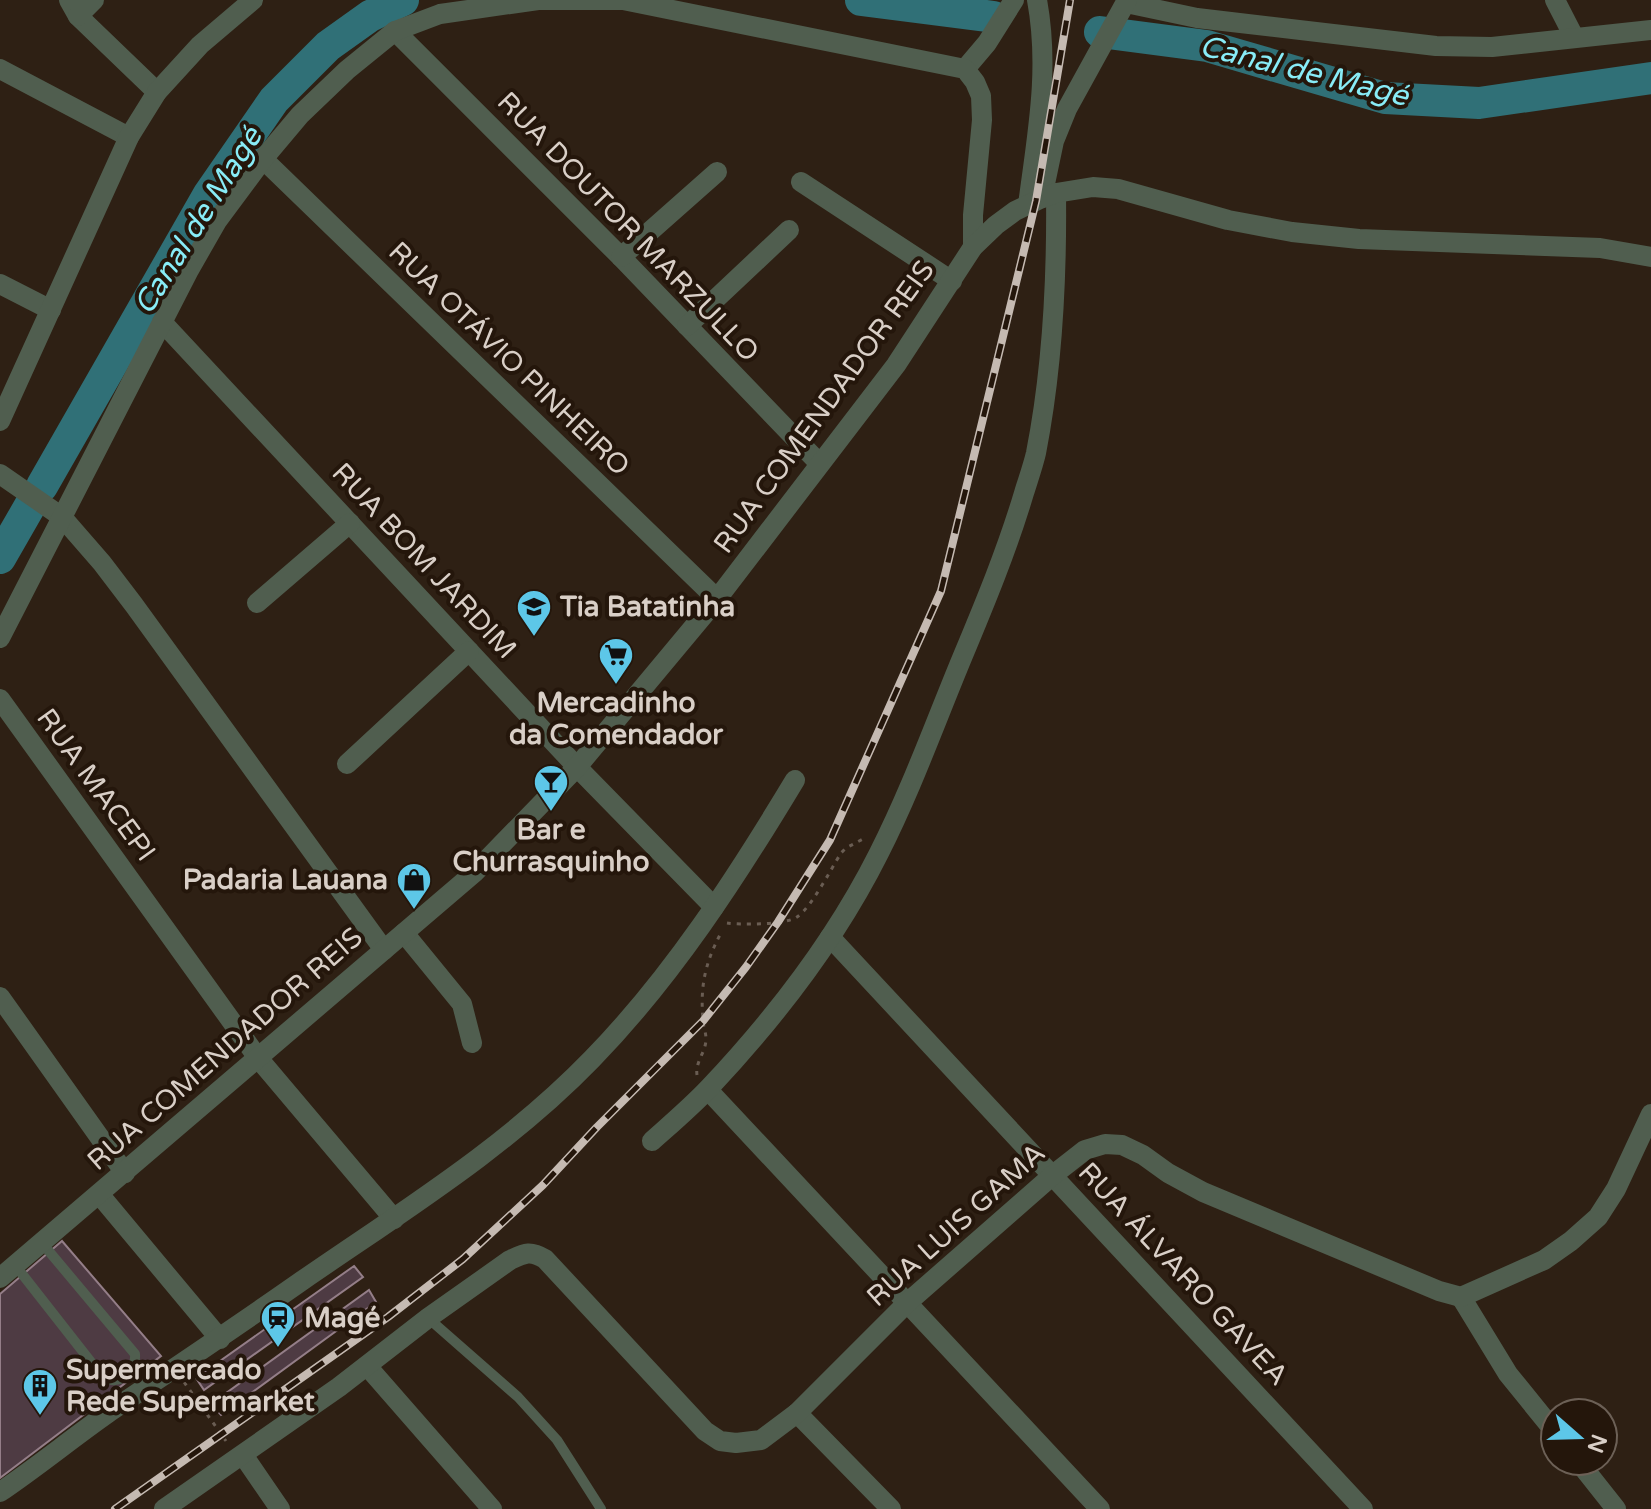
<svg xmlns="http://www.w3.org/2000/svg" width="1651" height="1509" font-family="'Varela Round',sans-serif">
  <rect width="100%" height="100%" fill="#2e2014"/>
  <g fill="none" stroke-linecap="round" stroke-linejoin="round">
    <g stroke="#307077" stroke-width="32">
      <path d="M861,0L994,17"/>
      <path d="M1100,32L1207,46L1385,98L1479,103L1651,78"/>
      <path d="M42,486L209,194L274,100L328,46L370,16L403,0"/>
      <path d="M0,558L31,504"/>
    </g>
  </g>
  <g fill="#4e3b43" stroke="#947e88" stroke-width="2">
    <path d="M62,1241L161,1356L0,1478V1294Z"/>
    <path d="M354,1266L363,1277L204,1390L196,1378Z"/>
    <path d="M369,1290L376,1302L221,1415L211,1404Z"/>
  </g>
  <g fill="none" stroke-linecap="round" stroke-linejoin="round">
    <g stroke="#6a5d53" stroke-width="3" stroke-dasharray="4 6" stroke-linecap="butt">
      <path d="M727,923C740,925 786,925 797,917C811,908 831,869 841,853L846,848L863,839"/>
      <path d="M697,1075C695,1062 706,1052 706,1039C706,1032 703,1026 703,1020C700,986 705,963 721,933"/>
      <path d="M184,1382L226,1441"/>
    </g>
    <g stroke="#505e4f" stroke-width="10">
      <path d="M15,1265L102,1376C106,1378 110,1381 115,1380C128,1379 136,1366 135,1354L42,1243"/>
      <path d="M428,1318L518,1397L557,1440L601,1509"/>
    </g>
    <g stroke="#505e4f" stroke-width="20">
      <path d="M69,0L78,16L157,92"/>
      <path d="M1555,0L1574,37"/>
      <path d="M1126,3L1197,18L1436,46L1492,47L1651,30"/>
      <path d="M78,16L94,0"/>
      <path d="M395,31L621,257L819,463"/>
      <path d="M0,69L129,137"/>
      <path d="M965,69L987,43L1014,0"/>
      <path d="M263,159L717,599"/>
      <path d="M801,182L952,281"/>
      <path d="M1042,198L1054,141L1067,109L1127,0"/>
      <path d="M1028,205C1037,135 1050,70 1037,0"/>
      <path d="M621,257L717,172"/>
      <path d="M0,284L51,310"/>
      <path d="M162,322L577,767L714,907"/>
      <path d="M687,326L789,230"/>
      <path d="M0,421L129,137L157,92L200,45L253,0"/>
      <path d="M0,474L62,517L102,563L134,605L384,950"/>
      <path d="M257,603L350,523"/>
      <path d="M0,638L189,270L217,221L263,159L300,115L347,70L395,31L440,14L538,0H623L965,69L975,82L981,96L982,120L973,215V247"/>
      <path d="M0,699L258,1058L394,1219"/>
      <path d="M347,764L469,651"/>
      <path d="M404,933L462,1004L472,1043"/>
      <path d="M830,937L1363,1509"/>
      <path d="M0,997L125,1173"/>
      <path d="M708,1090L1100,1509"/>
      <path d="M652,1141C671,1124 691,1107 709,1088C775,1018 836,939 879,853C911,790 935,723 962,658C985,603 1007,550 1024,493C1028,480 1033,466 1036,453C1052,371 1057,277 1056,193"/>
      <path d="M99,1194L220,1339"/>
      <path d="M0,1278L474,873L577,767L717,599L896,365L973,247L996,225L1015,211L1042,198L1056,193L1093,187L1118,189L1228,220L1292,232L1359,239L1600,248L1651,257"/>
      <path d="M1461,1297L1508,1374L1555,1432"/>
      <path d="M367,1366L492,1509"/>
      <path d="M797,1413L891,1509"/>
      <path d="M243,1455L280,1509"/>
      <path d="M1578,1461L1616,1509"/>
      <path d="M0,1492C37,1467 71,1439 108,1413C173,1369 239,1325 303,1280C403,1211 507,1147 592,1059C672,977 736,878 795,780"/>
      <path d="M164,1509L339,1387L428,1318L510,1260C525,1253 530,1250 545,1259L705,1431L720,1441L736,1443L761,1440L797,1413L907,1303L1053,1175L1085,1150L1105,1144L1122,1145L1143,1155L1168,1173L1203,1192L1439,1291L1461,1297L1544,1260L1571,1241L1598,1217L1616,1189L1651,1114"/>
    </g>
    <defs>
      <path id="rail" d="M115,1509L388,1317L463,1259L543,1185L597,1127L703,1021L746,967L778,922L830,840L941,591L1036,201L1070,0"/>
    </defs>
    <use href="#rail" stroke="#c5bab2" stroke-width="8"/>
    <use href="#rail" stroke="#24160b" stroke-width="5" stroke-dasharray="15" stroke-linecap="butt"/>
  </g>
  <defs>
    <symbol id="school-pin" viewBox="-11 -11 22 30"><path d="M0 17L-7.5 6A9.5 9.5 0 1 1 7.5 6Z" fill="#5dc7e8" stroke="#24160b"/><path d="M0-5L7-2L0 1L-7-2ZM-4 1L0 2.5L4 1V4Q0 6-4 4Z" fill="#111"/></symbol>
    <symbol id="supermarket-pin" viewBox="-11 -11 22 30"><path d="M0 17L-7.5 6A9.5 9.5 0 1 1 7.5 6Z" fill="#5dc7e8" stroke="#24160b"/><path d="M-6-5.5h2.5l.6 2H6L4.5 2H-2.5L-4.4-4H-6ZM-1.5 3.2a1.3 1.3 0 1 0 .1 0ZM3 3.2a1.3 1.3 0 1 0 .1 0Z" fill="#111"/></symbol>
    <symbol id="bar-pin" viewBox="-11 -11 22 30"><path d="M0 17L-7.5 6A9.5 9.5 0 1 1 7.5 6Z" fill="#5dc7e8" stroke="#24160b"/><path d="M-6-5H6L.8 .8V4.5H3.5V6h-7V4.5H-.8V.8Z" fill="#111"/></symbol>
    <symbol id="shop-pin" viewBox="-11 -11 22 30"><path d="M0 17L-7.5 6A9.5 9.5 0 1 1 7.5 6Z" fill="#5dc7e8" stroke="#24160b"/><path d="M-5-2.5h2.3a2.7 3.5 0 0 1 5.4 0H5L5.5 6h-11ZM-1.5-2.5h3a1.5 2.3 0 0 0-3 0Z" fill="#111"/></symbol>
    <symbol id="station-pin" viewBox="-11 -11 22 30"><path d="M0 17L-7.5 6A9.5 9.5 0 1 1 7.5 6Z" fill="#5dc7e8" stroke="#24160b"/><path d="M-3-6H3Q5-6 5-4V2Q5 4 3 4L4.5 6H3L1.5 4h-3L-3 6H-4.5L-3 4Q-5 4-5 2V-4Q-5-6-3-6ZM-3.5-4v3h7v-3ZM-3.5 1v1.5H-2V1ZM2 1v1.5H3.5V1Z" fill="#111"/></symbol>
    <symbol id="building-pin" viewBox="-11 -11 22 30"><path d="M0 17L-7.5 6A9.5 9.5 0 1 1 7.5 6Z" fill="#5dc7e8" stroke="#24160b"/><path d="M-4-6H4V6H1V3H-1V6H-4ZM-2.5-4.3h1.7v1.8h-1.7ZM.8-4.3h1.7v1.8H.8ZM-2.5-1h1.7V.8h-1.7ZM.8-1h1.7V.8H.8Z" fill="#111"/></symbol>
  </defs>
  <g fill-rule="evenodd">
    <use href="#school-pin" x="514" y="587" width="40" height="54"/>
    <use href="#supermarket-pin" x="596" y="635" width="40" height="54"/>
    <use href="#bar-pin" x="531" y="762" width="40" height="54"/>
    <use href="#shop-pin" x="394" y="860" width="40" height="54"/>
    <use href="#station-pin" x="258" y="1298" width="40" height="54"/>
    <use href="#building-pin" x="20" y="1366" width="40" height="54"/>
  </g>
  <g text-anchor="middle" dominant-baseline="central" stroke-width="8" stroke-linejoin="round" paint-order="stroke">
    <g font-size="28" fill="#d9cfc7" stroke="#24160b">
      <text transform="translate(628 227) rotate(46)">RUA DOUTOR MARZULLO</text>
      <text transform="translate(509 359) rotate(44)">RUA OTÁVIO PINHEIRO</text>
      <text transform="translate(824 407) rotate(-54)">RUA COMENDADOR REIS</text>
      <text transform="translate(424 561) rotate(47)">RUA BOM JARDIM</text>
      <text transform="translate(96 785) rotate(54)">RUA MACEPI</text>
      <text transform="translate(225 1049) rotate(-41)">RUA COMENDADOR REIS</text>
      <text transform="translate(956 1225) rotate(-42)">RUA LUIS GAMA</text>
      <text transform="translate(1183 1274) rotate(47)">RUA ÁLVARO GAVEA</text>
    </g>
    <g font-size="28" font-weight="bold" fill="#d9cfc7" stroke="#24160b" text-anchor="start">
      <text x="560" y="607">Tia Batatinha</text>
      <text x="616" y="703" text-anchor="middle">Mercadinho<tspan x="616" dy="32">da Comendador</tspan></text>
      <text x="551" y="830" text-anchor="middle">Bar e<tspan x="551" dy="32">Churrasquinho</tspan></text>
      <text x="388" y="880" text-anchor="end">Padaria Lauana</text>
      <text x="304" y="1318">Magé</text>
      <text x="66" y="1370">Supermercado<tspan x="66" dy="32">Rede Supermarket</tspan></text>
    </g>
    <g font-size="30" font-style="italic" fill="#88ecf7" stroke="#24160b">
      <text transform="translate(1304 71) rotate(14)">Canal de Magé</text>
      <text transform="translate(198 221) rotate(-58)">Canal de Magé</text>
    </g>
  </g>
  <g transform="translate(1579 1437) rotate(110)"><circle r="38" fill="#24160b" stroke="#6c6056" stroke-width="2"/>
  <path d="M0-6L14 30L0 20L-14 30Z" fill="#5dc7e8"/>
  <text y="-12" font-size="22" font-weight="bold" text-anchor="middle" fill="#d9cfc7">N</text>
  </g>
</svg>
